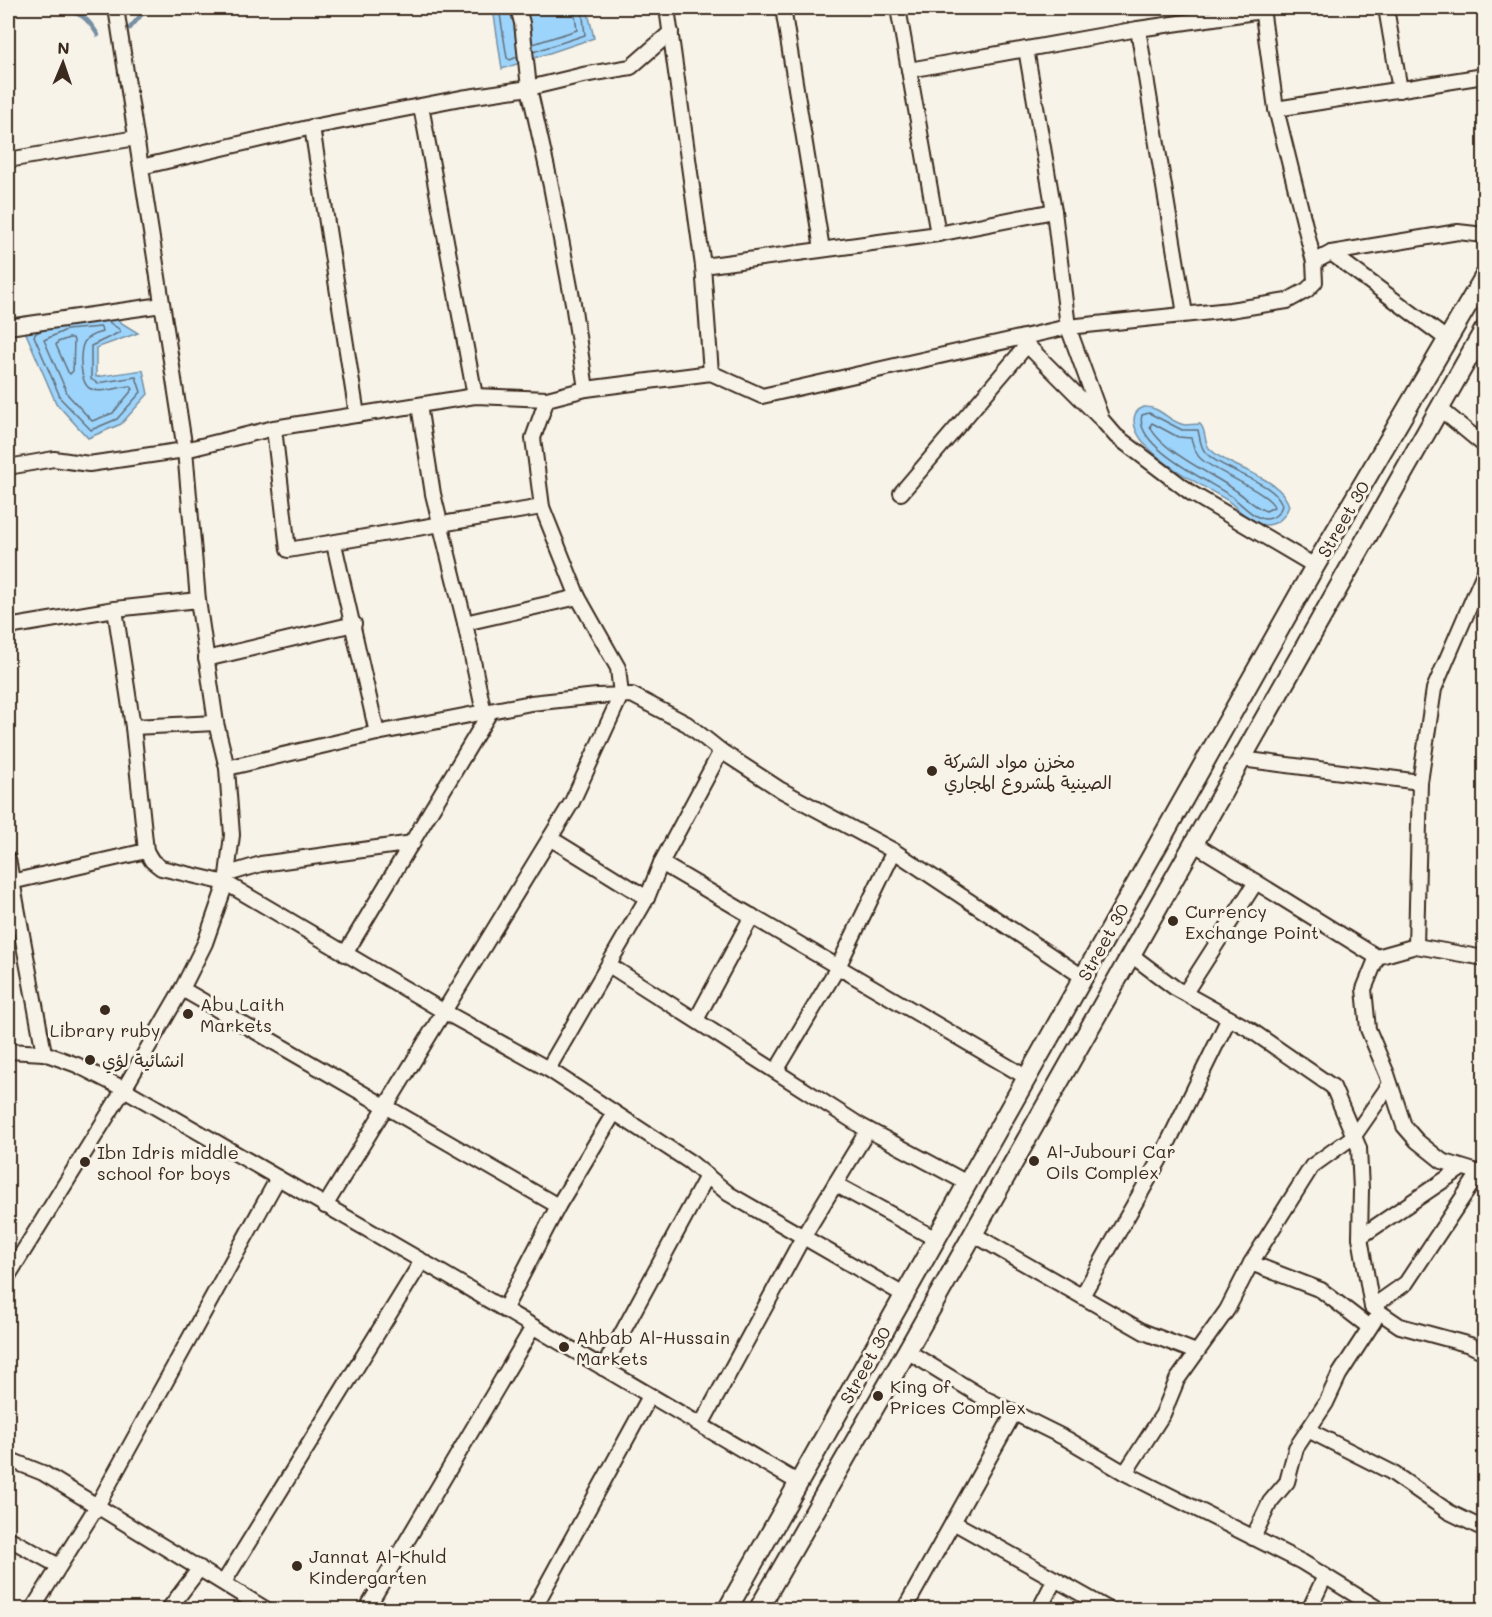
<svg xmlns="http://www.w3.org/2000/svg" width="1492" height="1617" font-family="Mali,'Playpen Sans Arabic',sans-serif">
  <rect width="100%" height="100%" fill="#f7f3e8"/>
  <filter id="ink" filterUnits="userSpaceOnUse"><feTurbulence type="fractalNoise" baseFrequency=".0167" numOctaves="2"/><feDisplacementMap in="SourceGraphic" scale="12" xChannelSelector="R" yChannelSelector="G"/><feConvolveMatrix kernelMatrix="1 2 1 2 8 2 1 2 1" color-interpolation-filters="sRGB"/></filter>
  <g filter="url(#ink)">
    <g fill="#9dd4fc" stroke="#7690a3" stroke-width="1.5">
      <path d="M493,8H587L594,38L502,69Z"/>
      <path d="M104,312L138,333L96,348V377L143,370L148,394L121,424L88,438L56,403L25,331Z"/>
      <path d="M1144,407C1161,406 1169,423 1185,425C1189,425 1195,424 1200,424C1207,431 1203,442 1210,449C1231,470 1281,476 1289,506C1285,517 1278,525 1265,525C1251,525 1238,508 1227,500C1202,485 1135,453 1134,421C1134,413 1137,410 1144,407Z"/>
    </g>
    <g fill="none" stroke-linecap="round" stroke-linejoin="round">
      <g stroke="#626e77" stroke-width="1.5">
        <path d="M499,8L507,58L510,60L517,57"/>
        <path d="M533,44L577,30L574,8"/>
        <path d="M533,52L585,35L582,8"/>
        <path d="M101,327L102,332C96,334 89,335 85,341C78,350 80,385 91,389C102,394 119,387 130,386L133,389L113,413L92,421L68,395L44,340L66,330Z"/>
        <path d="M43,330L36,333L34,336L61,399L91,430L117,419L141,392L136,377L97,383L91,379V346L120,332L119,329L107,321"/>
        <path d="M69,338H73L74,341L73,371L70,374L68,372L56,345L58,342Z"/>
        <path d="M1149,413L1182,430H1198C1200,438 1200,446 1205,452C1222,471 1276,482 1282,505C1280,513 1274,519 1265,519C1253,518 1241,503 1231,496C1209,481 1133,446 1142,415Z"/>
        <path d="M1152,423L1178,437L1191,438C1193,445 1195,454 1201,459C1214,471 1272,494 1274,507L1266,511C1254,507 1246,497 1235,490C1214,475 1159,450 1150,426Z"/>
      </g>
      <g stroke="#7690a3" stroke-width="4.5">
        <path d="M60,8C81,13 87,17 98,35"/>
        <path d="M130,28L147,8"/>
      </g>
      <defs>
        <g id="minor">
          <path d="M518,8L522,23L529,88L551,186L573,303L586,389"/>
          <path d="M667,8L703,266L711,373"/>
          <path d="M783,8L822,249"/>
          <path d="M898,8L938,234"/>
          <path d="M1386,8L1400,90"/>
          <path d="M1138,29L1185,314"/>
          <path d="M1026,49L1054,211L1068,327L1102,420L1116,436L1191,493L1315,566"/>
          <path d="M909,70L1138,29L1262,11"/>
          <path d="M421,106L475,396"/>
          <path d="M1276,109L1484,76"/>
          <path d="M312,127L357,415"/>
          <path d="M8,160L136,138"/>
          <path d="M141,167L312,127L461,98L529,88L583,75L631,67L671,32"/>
          <path d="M1331,253L1448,340"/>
          <path d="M1314,262L1331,253L1458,232L1484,235"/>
          <path d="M703,266L938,234L1054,211"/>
          <path d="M8,327L162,305"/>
          <path d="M1021,339L1099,417"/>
          <path d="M419,405L433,494L465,623L484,713"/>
          <path d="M1439,408L1484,445"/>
          <path d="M274,428L288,550L542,507"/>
          <path d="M8,467L54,459L89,464L185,450L274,428L475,396L547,399L586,389L711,373L762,396L1068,327L1230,310L1287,301L1307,290L1315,282L1314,262L1276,109L1262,8"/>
          <path d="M901,493L1027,345"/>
          <path d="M334,544L377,733"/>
          <path d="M115,609L133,727L146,851L152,861L161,868L226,883L443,1011L548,1069L690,1162L729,1194L904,1295"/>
          <path d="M465,623L578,597"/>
          <path d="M8,627L115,609L198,600"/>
          <path d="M206,659L354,624"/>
          <path d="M133,727L216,723"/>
          <path d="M1241,759L1420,782"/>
          <path d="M227,768L377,733L531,703L597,696L632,695L687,724L721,751L781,790L894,851L1083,977"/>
          <path d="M550,838L647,898"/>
          <path d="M1193,843L1377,957L1416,946L1484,958"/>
          <path d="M8,859L44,1053"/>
          <path d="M661,863L1026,1077"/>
          <path d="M228,874L261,864L413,843"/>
          <path d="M11,882L146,851"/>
          <path d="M1416,946L1420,782L1434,689L1484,573"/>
          <path d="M345,954L490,712"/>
          <path d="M1130,954L1175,988L1249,1029L1333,1087L1359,1148L1361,1190L1360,1237L1372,1307L1400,1326L1470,1345L1484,1352"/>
          <path d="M1377,957L1364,989L1368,1029L1387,1074L1404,1126L1417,1141L1442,1161L1484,1174"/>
          <path d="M609,965L861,1126L967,1183"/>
          <path d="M182,989L558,1206"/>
          <path d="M1185,993L1256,882"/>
          <path d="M696,1020L752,916"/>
          <path d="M8,1051L44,1053L77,1065L124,1089L422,1261L799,1483"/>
          <path d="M548,1069L647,898L661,863L721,751"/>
          <path d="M776,1071L838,967L894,851"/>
          <path d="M835,1184L936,1239"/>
          <path d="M325,1206L572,802L621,695L618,668L578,597L542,507L533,438L547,399"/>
          <path d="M973,1234L1144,1332L1196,1352"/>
          <path d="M1360,1237L1462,1168"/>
          <path d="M1251,1263L1312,1166L1354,1136L1390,1084"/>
          <path d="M8,1276L124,1089L182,989L205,943L226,883L232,835L227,768L216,723L198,600L185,450L116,8"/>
          <path d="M1082,1296L1160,1159L1229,1018"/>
          <path d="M1372,1307L1406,1283L1479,1173"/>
          <path d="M504,1310L558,1206L614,1113"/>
          <path d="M907,1351L984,1398L1067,1439L1125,1473L1302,1562L1380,1610"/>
          <path d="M603,1368L707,1176"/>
          <path d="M701,1425L803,1237L868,1130"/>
          <path d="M1308,1430L1391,1472L1449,1512L1484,1529"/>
          <path d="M8,1459L43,1473L267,1610"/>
          <path d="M1125,1473L1163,1414L1177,1380L1227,1310L1251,1263L1321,1290L1369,1327"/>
          <path d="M953,1522L1110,1610"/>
          <path d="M8,1538L59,1566"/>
          <path d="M1253,1538L1270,1502L1287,1482L1296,1448L1326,1403L1339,1375L1374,1321"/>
          <path d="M224,1582L422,1261"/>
          <path d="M32,1610L97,1506L278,1178"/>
          <path d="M168,1610L200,1568"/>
          <path d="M366,1610L533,1327"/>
          <path d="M533,1610L650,1396"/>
          <path d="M904,1610L1014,1413"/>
          <path d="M1039,1610L1055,1579"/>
          <path d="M1309,1610L1325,1576"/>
        </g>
        <g id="tertiary">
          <path d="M727,1610L1315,566L1484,277"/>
          <path d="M758,1610L907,1351L1484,330"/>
        </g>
      </defs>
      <use href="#minor" stroke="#3b2a1e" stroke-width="18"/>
      <use href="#tertiary" stroke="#3b2a1e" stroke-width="22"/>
      <use href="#minor" stroke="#f7f3e8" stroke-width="14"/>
      <use href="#tertiary" stroke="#f7f3e8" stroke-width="18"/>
    </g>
  </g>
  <g fill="#3b2a1e" stroke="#f7f3e8" stroke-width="2">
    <circle cx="932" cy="771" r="6"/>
    <circle cx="1173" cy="921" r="6"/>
    <circle cx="105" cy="1010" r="6"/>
    <circle cx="188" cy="1014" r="6"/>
    <circle cx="90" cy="1060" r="6"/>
    <circle cx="1034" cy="1161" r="6"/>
    <circle cx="85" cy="1162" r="6"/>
    <circle cx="564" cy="1347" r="6"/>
    <circle cx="878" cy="1396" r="6"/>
    <circle cx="297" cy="1566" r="6"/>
  </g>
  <g text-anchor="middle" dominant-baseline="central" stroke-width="6" stroke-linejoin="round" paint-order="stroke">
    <g font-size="18" fill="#3b2a1e" stroke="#f7f3e8">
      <text transform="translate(1343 519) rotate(-60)">Street 30</text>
      <text transform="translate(1103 942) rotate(-61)">Street 30</text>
      <text transform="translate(865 1365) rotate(-61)">Street 30</text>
    </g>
    <g font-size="18" fill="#3b2a1e" stroke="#f7f3e8" text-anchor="start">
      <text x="944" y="761">مخزن مواد الشركة<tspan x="944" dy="21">الصينية لمشروع المجاري</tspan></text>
      <text x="1185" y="911">Currency<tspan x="1185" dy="21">Exchange Point</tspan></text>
      <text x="200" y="1004">Abu Laith<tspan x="200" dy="21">Markets</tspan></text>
      <text x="105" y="1030" text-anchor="middle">Library ruby</text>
      <text x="102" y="1060">انشائية لؤي</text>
      <text x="1046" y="1151">Al-Jubouri Car<tspan x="1046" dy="21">Oils Complex</tspan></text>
      <text x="97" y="1152">Ibn Idris middle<tspan x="97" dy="21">school for boys</tspan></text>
      <text x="576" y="1337">Ahbab Al-Hussain<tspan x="576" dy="21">Markets</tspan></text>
      <text x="890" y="1386">King of<tspan x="890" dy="21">Prices Complex</tspan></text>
      <text x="309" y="1556">Jannat Al-Khuld<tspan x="309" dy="21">Kindergarten</tspan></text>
    </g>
  </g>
  <rect width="1492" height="1617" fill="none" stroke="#f7f3e8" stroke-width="30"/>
  <rect x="15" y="15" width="1462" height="1587" fill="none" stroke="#3b2a1e" stroke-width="2" filter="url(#ink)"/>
  <g transform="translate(63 63) rotate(2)" stroke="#f7f3e8" stroke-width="4.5" paint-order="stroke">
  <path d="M0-4.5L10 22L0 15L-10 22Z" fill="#3b2a1e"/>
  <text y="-9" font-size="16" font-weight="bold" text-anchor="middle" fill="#3b2a1e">N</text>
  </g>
</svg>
